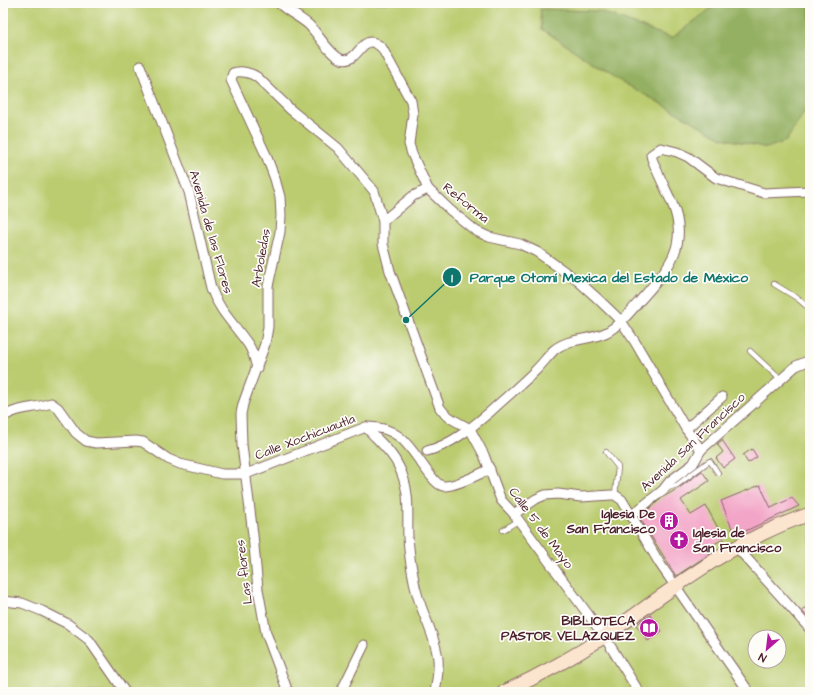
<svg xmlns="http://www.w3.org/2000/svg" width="813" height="695" font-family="'Architects Daughter',sans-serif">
  <rect width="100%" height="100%" fill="#fdfcf7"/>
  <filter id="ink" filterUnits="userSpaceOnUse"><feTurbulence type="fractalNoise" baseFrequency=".025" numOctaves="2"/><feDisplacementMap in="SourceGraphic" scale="8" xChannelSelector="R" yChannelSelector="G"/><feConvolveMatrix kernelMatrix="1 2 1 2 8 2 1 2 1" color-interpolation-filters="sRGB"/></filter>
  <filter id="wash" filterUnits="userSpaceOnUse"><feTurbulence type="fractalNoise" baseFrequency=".012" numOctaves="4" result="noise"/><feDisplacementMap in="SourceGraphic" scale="16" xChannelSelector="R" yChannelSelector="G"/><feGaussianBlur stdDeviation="0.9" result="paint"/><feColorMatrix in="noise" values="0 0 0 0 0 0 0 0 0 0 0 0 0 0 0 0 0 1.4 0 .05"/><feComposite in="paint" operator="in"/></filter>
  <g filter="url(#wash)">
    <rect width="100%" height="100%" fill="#efe5c9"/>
    <path fill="#bbcc6f" stroke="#82764d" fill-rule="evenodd" d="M3,3H810V692H3ZM755,637H779V661H755Z"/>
    <path fill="#94b062" stroke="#6f6846" d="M718,3H810V109L805,111L786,141L767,148L722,138L615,78L542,29L540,9L599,11L672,38Z"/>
    <g id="blocks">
      <g fill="#f3a5c7">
        <path d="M722,440L735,459L723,468L716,458L723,452L717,444Z"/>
        <path d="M752,449L757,457L748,463L743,455Z"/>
        <path d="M702,471L709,481L681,500L691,515L706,506L724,539L710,546L713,552L676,576L639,517L663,497L679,488Z"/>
        <path d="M760,485L771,508L792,498L799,506L739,534L737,529L733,531L721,501Z"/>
        <path d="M810,602V617L809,619L802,611Z"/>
        <path d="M650,615L662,631L648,641L636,625Z"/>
      </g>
    </g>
  </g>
  <g filter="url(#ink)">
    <use href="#blocks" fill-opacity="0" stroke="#846462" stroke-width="1"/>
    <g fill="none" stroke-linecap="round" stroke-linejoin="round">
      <defs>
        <g id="lane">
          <path d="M774,284L797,298L810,309"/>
          <path d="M750,351L781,380"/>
          <path d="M606,452L618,467L615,495"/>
          <path d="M665,489L677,485L708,462L710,461L718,473"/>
          <path d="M503,530L518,521"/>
        </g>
        <g id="street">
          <path d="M279,3C288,12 300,17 309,25C318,34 330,55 341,59C360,65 361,28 382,48L411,101L413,114L409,144L412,154L428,189L450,210L476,231L489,237L520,244L537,252L578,281L597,298L621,321L635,342L686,429L701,450"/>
          <path d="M140,66L189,192L211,288C219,311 235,325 248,344C253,351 255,360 257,368"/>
          <path d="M383,221L413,196L428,189"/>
          <path d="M3,417C16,407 36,409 51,403L58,408L76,433L86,441L96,443L136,441L143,442L168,459L180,464L222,474H246L366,427C404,426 411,452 431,476C434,480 438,485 443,486C453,487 480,474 490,469"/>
          <path d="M366,427C377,440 392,451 399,467C411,492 407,512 408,538C409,552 411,567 414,581C418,608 435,632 438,659C439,670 437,681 435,692"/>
          <path d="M686,429L722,397"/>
          <path d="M427,451C453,444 472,427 491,411C506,397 522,384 536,370C542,364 548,356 554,350C568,338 590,340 605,333C621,325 633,308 645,295C670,267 689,243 672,203C665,188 658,174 652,159L651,155L661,148L677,152L688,157L716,178L764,193L810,191"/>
          <path d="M514,514L536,499L545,495L558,494L581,497L611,495H615L622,500L660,564L749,692"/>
          <path d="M632,515L663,490L670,481L693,464L701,450L796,366L810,360"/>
          <path d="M738,545L741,552L810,629"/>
          <path d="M3,601L22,603L42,611L68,624L89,640L125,692"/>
          <path d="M288,692L266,633L258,589L253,535L242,445L241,414L243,404L265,344L268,327V286L280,232L281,215L280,197L275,179L266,155L231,80L233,73C241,70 251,73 257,77L291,110L338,148L374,191L383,221V244L390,271L440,408L445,414L452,419L470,429L484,455L501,500L514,514L604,636L639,692"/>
          <path d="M341,692L364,645"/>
        </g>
        <path id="secondary" d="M504,692C539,676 572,658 605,636C673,589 730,541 810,514"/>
      </defs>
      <use href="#lane" stroke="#846462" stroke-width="6"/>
      <use href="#street" stroke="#846462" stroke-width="11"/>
      <use href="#secondary" stroke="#846462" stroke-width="15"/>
      <use href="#lane" stroke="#fff" stroke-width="4.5"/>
      <use href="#street" stroke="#fff" stroke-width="9"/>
      <use href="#secondary" stroke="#fce5cf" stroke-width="13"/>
    </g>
  </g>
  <defs>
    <symbol id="building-disc" viewBox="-11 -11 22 22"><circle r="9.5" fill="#b5179e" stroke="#fdfcf7"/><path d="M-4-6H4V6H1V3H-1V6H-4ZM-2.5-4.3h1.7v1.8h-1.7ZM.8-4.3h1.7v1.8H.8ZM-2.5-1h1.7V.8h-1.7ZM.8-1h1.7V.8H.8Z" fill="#fff"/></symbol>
    <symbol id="church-disc" viewBox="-11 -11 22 22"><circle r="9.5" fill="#b5179e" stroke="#fdfcf7"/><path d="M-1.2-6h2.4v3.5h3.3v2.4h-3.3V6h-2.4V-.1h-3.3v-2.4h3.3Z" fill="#fff"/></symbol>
    <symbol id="library-disc" viewBox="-11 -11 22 22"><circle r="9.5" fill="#b5179e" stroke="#fdfcf7"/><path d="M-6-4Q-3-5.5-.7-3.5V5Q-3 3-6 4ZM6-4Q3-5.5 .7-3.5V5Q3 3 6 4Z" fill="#fff"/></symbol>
  </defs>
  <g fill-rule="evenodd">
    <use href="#building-disc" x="658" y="510" width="22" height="22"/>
    <use href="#church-disc" x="668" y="529" width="22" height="22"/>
    <use href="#library-disc" x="638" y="617" width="22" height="22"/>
  </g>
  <g text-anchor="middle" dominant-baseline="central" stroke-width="3.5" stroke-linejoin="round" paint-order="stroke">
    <g font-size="13" fill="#4a1f2b" stroke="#fdfcf7">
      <text transform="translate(466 203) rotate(39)">Reforma</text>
      <text transform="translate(211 232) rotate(74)">Avenida de las Flores</text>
      <text transform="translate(261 258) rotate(-80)">Arboledas</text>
      <text transform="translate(305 437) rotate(-21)">Calle Xochicuautla</text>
      <text transform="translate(693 442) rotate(-43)">Avenida San Francisco</text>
      <text transform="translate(541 528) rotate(53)">Calle 5 de Mayo</text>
      <text transform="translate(244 572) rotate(-97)">Las flores</text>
    </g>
    <g font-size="13" font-weight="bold" fill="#4a1f2b" stroke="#fdfcf7" text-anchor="end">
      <text x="655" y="514">Iglesia De<tspan x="655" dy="15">San Francisco</tspan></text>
      <text x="693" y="533" text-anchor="start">Iglesia de<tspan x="693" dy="15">San Francisco</tspan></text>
      <text x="635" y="621">BIBLIOTECA<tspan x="635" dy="15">PASTOR VELAZQUEZ</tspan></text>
    </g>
  </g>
  <path fill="none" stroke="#0f766e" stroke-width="1.5" d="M406 320L452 277"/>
  <g fill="#0f766e" stroke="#fdfcf7" stroke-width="1.5">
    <circle cx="406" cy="320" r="4"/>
    <circle cx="452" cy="277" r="10"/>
  </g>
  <g font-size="12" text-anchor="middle" font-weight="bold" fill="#fff">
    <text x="452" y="282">1</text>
  </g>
  <g font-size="14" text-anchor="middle" font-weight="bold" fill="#0f766e" stroke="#fdfcf7" stroke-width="3.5" stroke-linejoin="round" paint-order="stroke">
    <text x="609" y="282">Parque Otomí Mexica del Estado de México</text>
  </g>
  <rect width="813" height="695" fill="none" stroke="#fdfcf7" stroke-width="16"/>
  <g transform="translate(767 649) rotate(208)"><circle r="19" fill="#fdfcf7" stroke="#b5a4a5"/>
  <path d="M0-3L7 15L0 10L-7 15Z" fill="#b5179e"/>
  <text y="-6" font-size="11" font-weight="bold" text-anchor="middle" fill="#4a1f2b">N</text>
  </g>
</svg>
